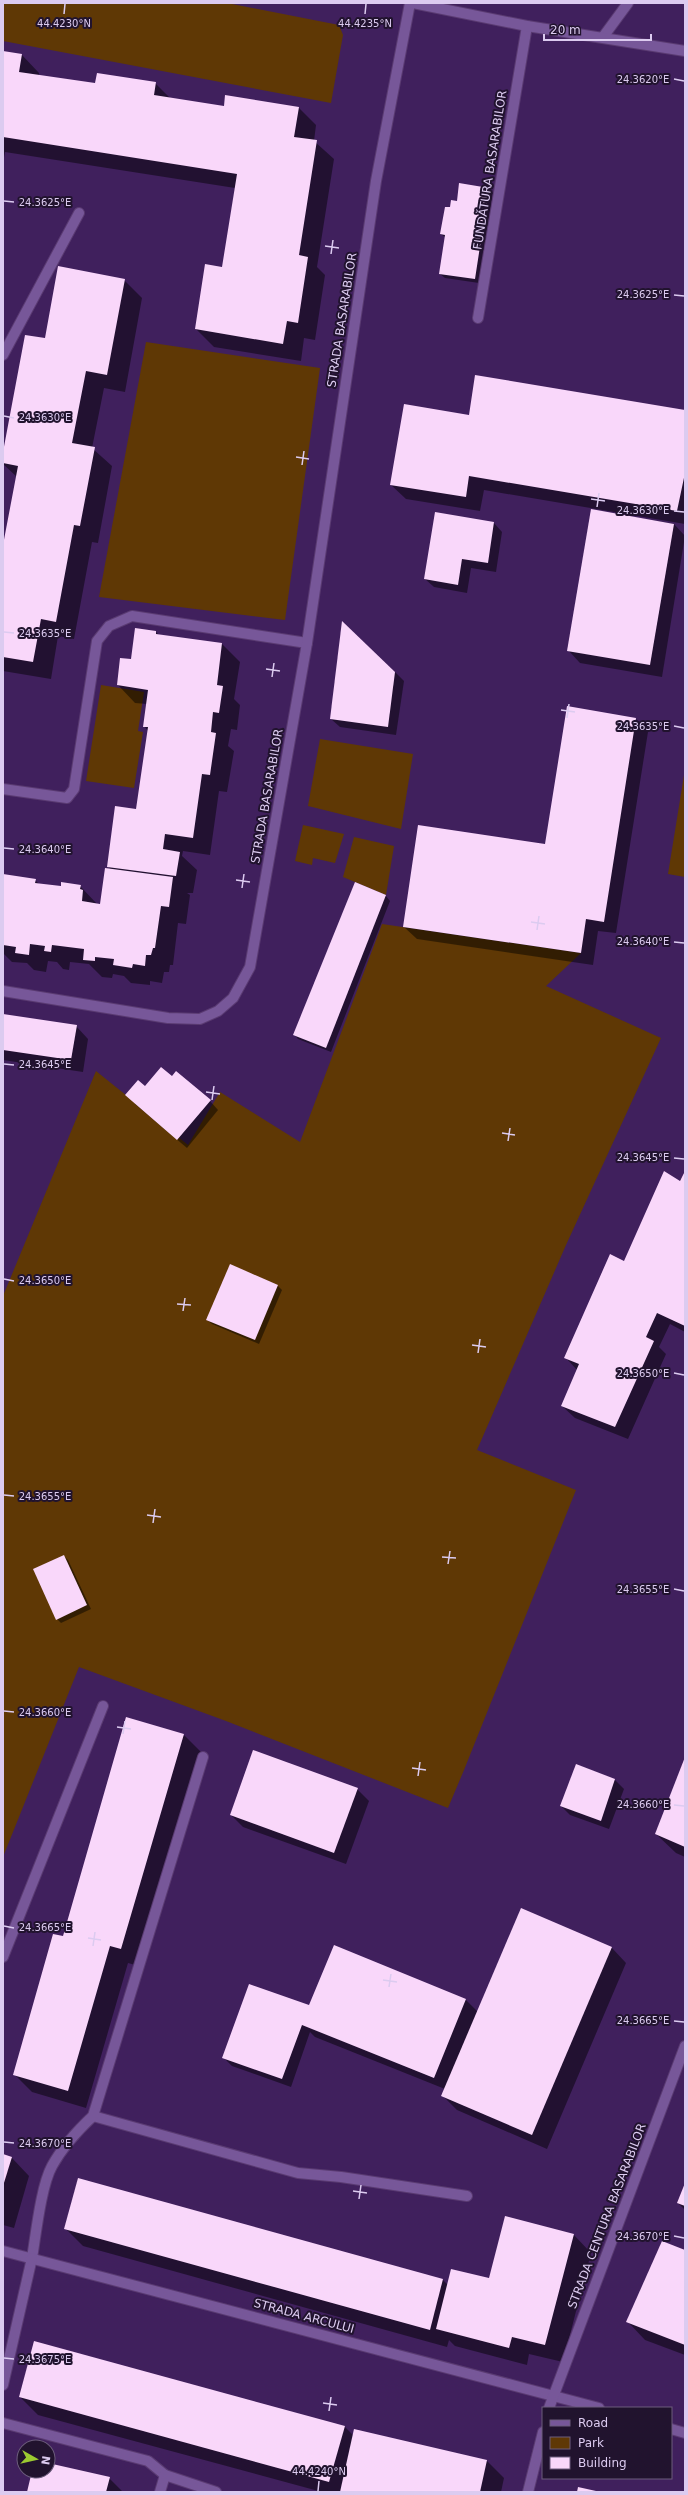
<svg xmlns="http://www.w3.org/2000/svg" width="688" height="2495" font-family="'DejaVu Sans',sans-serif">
  <rect width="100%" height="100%" fill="#40205d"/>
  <g fill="#5f3805">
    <path d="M3,3H227L339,25L343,35L331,103L3,41Z"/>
    <path d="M146,342L320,368L285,620L99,597Z"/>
    <path d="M101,685L144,692L138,731L143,732L134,788L86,781Z"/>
    <path d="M320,739L413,754L401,829L308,806Z"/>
    <path d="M685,769V877L668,874Z"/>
    <path d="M303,825L344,834L335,863L313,858L312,865L295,861Z"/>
    <path d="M354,837L394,846L386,895L343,877Z"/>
    <path d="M382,924L581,953L546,986L661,1038L566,1245L477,1450L576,1490L464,1770L448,1808L226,1721L79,1667L3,1857V1296L96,1071L188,1145L220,1092L300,1142Z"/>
  </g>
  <g fill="#0007">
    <path d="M3,52L22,55L39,73V76L96,84L155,83L171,99L225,107L299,108L316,125L314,141L334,159L317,267L325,275L315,340L304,338L301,361L214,347L196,329L223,268L235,188L5,152L3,163Z"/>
    <path d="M489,189L493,193L479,283L445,278L440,274L446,238L441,234L451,208L458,203Z"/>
    <path d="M124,280L142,298L125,392L104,388L92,448L112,466L98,543L92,542L74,639L58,636L51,679L3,671V552L17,477L3,464V457L46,340Z"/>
    <path d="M685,411V524L484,490L480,511L406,499L391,485L470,416Z"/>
    <path d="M592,510L674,524L685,536L662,677L580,663L568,650Z"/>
    <path d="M494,523L502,532L496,572L471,568L467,593L434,587L425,579Z"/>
    <path d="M156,632L159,635L222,644L240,662L234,699L240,705L237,730L231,729L228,746L234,751L227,792L219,791L210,855L183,851L182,856L197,870L193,893H187L190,895L186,924L178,923L173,965H170L169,972H164L162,983L150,981V985L131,983L124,976L113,974L112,978L102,977L89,964L70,962L69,970L63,969L57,962L48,961L46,972L34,970L27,963L12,962L3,953V875L35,880L40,885L61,888L80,886L98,905H101L111,870L108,866L137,811L148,731L144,726L147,704L135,703L118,685L121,659L132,661Z"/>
    <path d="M395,672L404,681L396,735L340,727L331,719Z"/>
    <path d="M636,719L648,732L616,933L598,931L593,965L417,939L404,927L546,845Z"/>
    <path d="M356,883L386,896L390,901L331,1052L298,1039L294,1034Z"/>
    <path d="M3,1015L76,1026L88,1039L83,1072L3,1060Z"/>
    <path d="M173,1077L210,1101L218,1110L187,1148L135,1104L145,1087Z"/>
    <path d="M685,1173V1332L670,1324L659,1347L666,1354L628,1439L575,1418L562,1406L577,1370L566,1358L624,1262Z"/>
    <path d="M230,1266L278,1286L282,1290L259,1344L212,1324L207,1320Z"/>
    <path d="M64,1556L68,1560L91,1609L61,1623L57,1619Z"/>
    <path d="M184,1735L201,1752L139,1966L128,1963L86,2108L32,2092L14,2074L64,1938Z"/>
    <path d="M685,1759V1857L676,1853L656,1834Z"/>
    <path d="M577,1765L615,1780L624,1789L609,1829L570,1815L561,1806Z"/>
    <path d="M357,1789L369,1801L346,1864L243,1827L231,1815Z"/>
    <path d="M522,1909L612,1948L626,1963L547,2149L457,2110L442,2095L445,2089L315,2037L310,2032L291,2087L232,2066L223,2057L308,2006L465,1999L478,2012Z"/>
    <path d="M3,2156L12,2158L29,2176L14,2228L3,2225Z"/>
    <path d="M78,2179L443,2280L448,2285L489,2280L505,2218L574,2235L591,2253L563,2362L529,2354L527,2365L455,2346L449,2340L447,2347L83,2246L65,2228Z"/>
    <path d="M685,2185V2210L678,2203Z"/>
    <path d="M685,2251V2355L645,2340L628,2322Z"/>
    <path d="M20,2397L344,2426L354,2436L487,2461L504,2478L501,2492H322L38,2415Z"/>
    <path d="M48,2464L109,2478L123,2492H28L33,2471H48Z"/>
  </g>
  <g fill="#f9d7fa">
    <path d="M3,51L22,54L19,72L95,83L97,73L156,82L154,95L224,106L225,95L299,107L294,137L317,140L299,255L308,257L298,323L287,321L283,344L195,329L205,264L222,267L237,174L3,137Z"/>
    <path d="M459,183L489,188L475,279L439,274L445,235L440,234L445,207H450L451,200L457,201Z"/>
    <path d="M58,266L125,279L107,375L86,371L72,443L95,447L80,526L74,525L56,622L41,619L33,662L3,657V545L18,466L3,463V452L25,335L45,338Z"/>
    <path d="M475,375L685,410V473L677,511L469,476L466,497L390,485L404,404L469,415Z"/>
    <path d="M591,509L674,524L650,665L567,651Z"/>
    <path d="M435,512L494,522L488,563L462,559L458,585L424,579Z"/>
    <path d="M342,621L395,672L388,727L330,719Z"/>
    <path d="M135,628L156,631V634L222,643L217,685L223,686L219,713L213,712L211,732L216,733L210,775L202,774L193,838L165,834L163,849L180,852L176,876L107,867L115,806L136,809L148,727H143L148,690L117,685L120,658L131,659Z"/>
    <path d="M567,706L636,718L604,922L586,919L581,953L403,927L418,825L545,844Z"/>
    <path d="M105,868L173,877L169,907L161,906L155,948H153L151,955H146L145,966L133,964L132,968L113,965L114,959L95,957V961L83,960L84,949L52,945L51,952L44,951L45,946L30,944L29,955L15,953L16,947L3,945V874L36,879L35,883L61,886V882L81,885L80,889L83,890L82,901L100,904Z"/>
    <path d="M355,882L386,895L326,1048L293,1035Z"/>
    <path d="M3,1014L77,1025L71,1060L3,1050Z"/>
    <path d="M161,1067L172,1076L176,1071L211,1100L177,1140L125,1095L138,1080L145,1086Z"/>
    <path d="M664,1171L680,1181L685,1171V1326L657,1313L646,1337L654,1341L615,1427L561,1406L579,1364L564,1358L610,1254L624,1261Z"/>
    <path d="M230,1264L278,1285L255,1340L206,1320Z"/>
    <path d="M64,1555L87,1605L56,1620L33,1569Z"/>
    <path d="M126,1717L184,1734L121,1949L110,1946L68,2091L13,2075L53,1934L63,1936Z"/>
    <path d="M253,1750L358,1788L334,1853L230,1815Z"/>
    <path d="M685,1757V1847L655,1834Z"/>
    <path d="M576,1764L615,1779L601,1821L560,1806Z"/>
    <path d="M521,1908L612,1947L532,2135L441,2096Z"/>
    <path d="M334,1945L466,1999L434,2078L302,2025L282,2079L222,2058L249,1984L309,2005Z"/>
    <path d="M3,2154L12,2157L3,2186Z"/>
    <path d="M78,2178L443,2279L430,2330L64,2229Z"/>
    <path d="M685,2183V2206L677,2203Z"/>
    <path d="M505,2216L574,2234L545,2345L512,2337L509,2348L436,2329L451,2269L489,2278Z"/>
    <path d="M662,2241L685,2250V2345L626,2322Z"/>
    <path d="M34,2341L345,2426L329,2482L19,2397Z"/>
    <path d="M354,2429L487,2460L480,2492H340Z"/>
    <path d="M48,2463L110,2477L106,2492H27L32,2471H48Z"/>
    <path d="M578,2487L596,2491V2492H577Z"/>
  </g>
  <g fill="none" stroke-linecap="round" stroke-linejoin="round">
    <defs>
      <g id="lane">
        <path d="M3,789L67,798L74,789L97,641L109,626L132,616L307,643"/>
        <path d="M3,1957L103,1706"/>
        <path d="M93,2116L298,2173L341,2177L467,2196"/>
        <path d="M32,2258C36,2234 41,2186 52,2166C63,2146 77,2131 93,2116L203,1757"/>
        <path d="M3,2423L148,2461L165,2475"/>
        <path d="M160,2492L165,2475L216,2492"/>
      </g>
      <g id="street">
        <path d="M603,37L628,3"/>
        <path d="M478,318L527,26"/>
        <path d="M3,355L79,213"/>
        <path d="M3,991L168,1018L200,1019L218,1011L233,998L250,967L307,643L376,181L410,3"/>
        <path d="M3,2251L599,2408"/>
        <path d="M3,2385L32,2258"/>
        <path d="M549,2408L685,2046"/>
        <path d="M671,2429L685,2433"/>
        <path d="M528,2492L543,2432"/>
      </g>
      <path id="secondary" d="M413,3L527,26L685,51"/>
    </defs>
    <use href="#lane" stroke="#5a3b72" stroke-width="12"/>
    <use href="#street" stroke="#5a3b72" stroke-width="12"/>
    <use href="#secondary" stroke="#5a3b72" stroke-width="12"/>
    <use href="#lane" stroke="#775799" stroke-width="10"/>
    <use href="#street" stroke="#775799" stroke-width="10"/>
    <use href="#secondary" stroke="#775799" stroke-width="10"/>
  </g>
  <path fill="none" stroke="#dccbf0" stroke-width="1.5" d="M64,14L65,4M365,14L366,4M674,79L684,81M4,201L14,202M325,246L339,248M331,254L333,240M674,295L684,296M4,416L14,418M296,457L309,459M302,465L304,451M591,499L605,501M597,507L599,493M674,511L684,512M4,632L14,633M266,669L280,671M272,677L274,663M561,710L575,712M567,718L569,704M674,726L684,728M4,848L14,849M236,880L250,882M242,888L244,874M531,922L545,924M537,930L539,916M674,942L684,943M4,1064L14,1065M206,1092L220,1094M212,1100L214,1086M502,1133L515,1135M508,1141L510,1128M674,1158L684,1159M4,1279L14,1281M177,1304L191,1305M183,1311L185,1298M472,1345L486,1347M478,1353L480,1339M674,1373L684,1375M4,1495L14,1496M147,1515L161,1517M153,1523L155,1509M442,1557L456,1558M448,1564L450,1551M674,1589L684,1591M4,1711L14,1712M117,1727L131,1729M123,1734L125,1721M412,1768L426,1770M418,1776L420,1762M674,1805L684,1806M4,1926L14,1928M88,1938L101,1940M93,1946L95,1932M383,1980L397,1982M389,1987L391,1974M674,2021L684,2022M4,2142L14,2143M353,2191L367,2193M359,2199L361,2185M674,2236L684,2238M4,2358L14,2359M323,2403L337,2405M329,2411L331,2397M318,2491L319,2481"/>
  <g text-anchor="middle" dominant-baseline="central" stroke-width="4" stroke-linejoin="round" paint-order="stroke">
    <g font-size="12" fill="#dccbf0" stroke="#21132e">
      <text transform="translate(490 170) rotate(-81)">FUNDĂTURA BASARABILOR</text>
      <text transform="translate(342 320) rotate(-81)">STRADA BASARABILOR</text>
      <text transform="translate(267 796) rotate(-80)">STRADA BASARABILOR</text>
      <text transform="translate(607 2216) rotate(-69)">STRADA CENTURA BASARABILOR</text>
      <text transform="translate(304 2316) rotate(15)">STRADA ARCULUI</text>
    </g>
  </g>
  <g font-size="10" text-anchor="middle" fill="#dccbf0" stroke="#21132e" stroke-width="4" stroke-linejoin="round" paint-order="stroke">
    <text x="64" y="27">44.4230°N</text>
    <text x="365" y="27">44.4235°N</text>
    <text x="643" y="83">24.3620°E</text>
    <text x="45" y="206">24.3625°E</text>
    <text x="643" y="298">24.3625°E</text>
    <text x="45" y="421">24.3630°E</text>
    <text x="643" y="514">24.3630°E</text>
    <text x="45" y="637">24.3635°E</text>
    <text x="643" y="730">24.3635°E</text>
    <text x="45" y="853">24.3640°E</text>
    <text x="643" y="945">24.3640°E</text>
    <text x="45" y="1068">24.3645°E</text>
    <text x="643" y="1161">24.3645°E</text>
    <text x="45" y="1284">24.3650°E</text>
    <text x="643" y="1377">24.3650°E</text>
    <text x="45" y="1500">24.3655°E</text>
    <text x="643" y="1593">24.3655°E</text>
    <text x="45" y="1716">24.3660°E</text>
    <text x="643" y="1808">24.3660°E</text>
    <text x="45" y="1931">24.3665°E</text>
    <text x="643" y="2024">24.3665°E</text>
    <text x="45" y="2147">24.3670°E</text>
    <text x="643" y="2240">24.3670°E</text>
    <text x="45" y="2363">24.3675°E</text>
    <text x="319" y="2475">44.4240°N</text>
  </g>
  <rect width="688" height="2495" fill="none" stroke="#dccbf0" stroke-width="8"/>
  <rect x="542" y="2407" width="130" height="72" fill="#21132e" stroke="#6c5d7c"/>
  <rect x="550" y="2420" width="20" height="6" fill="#775799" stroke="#6c5d7c"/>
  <text x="578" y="2427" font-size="12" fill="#dccbf0">Road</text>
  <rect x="550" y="2437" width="20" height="12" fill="#5f3805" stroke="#6c5d7c"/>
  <text x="578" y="2447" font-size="12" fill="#dccbf0">Park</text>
  <rect x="550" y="2457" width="20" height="12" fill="#f9d7fa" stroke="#6c5d7c"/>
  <text x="578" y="2467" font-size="12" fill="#dccbf0">Building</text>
  <g transform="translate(36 2459) rotate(98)"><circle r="19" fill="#21132e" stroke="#6c5d7c"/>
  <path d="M0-3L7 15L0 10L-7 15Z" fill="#9cca31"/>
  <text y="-6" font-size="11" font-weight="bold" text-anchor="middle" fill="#dccbf0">N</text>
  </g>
  <path d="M544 34v6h107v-6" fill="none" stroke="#dccbf0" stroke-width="2"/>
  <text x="550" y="34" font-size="12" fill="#dccbf0" stroke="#21132e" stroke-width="3" paint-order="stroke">20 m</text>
</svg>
